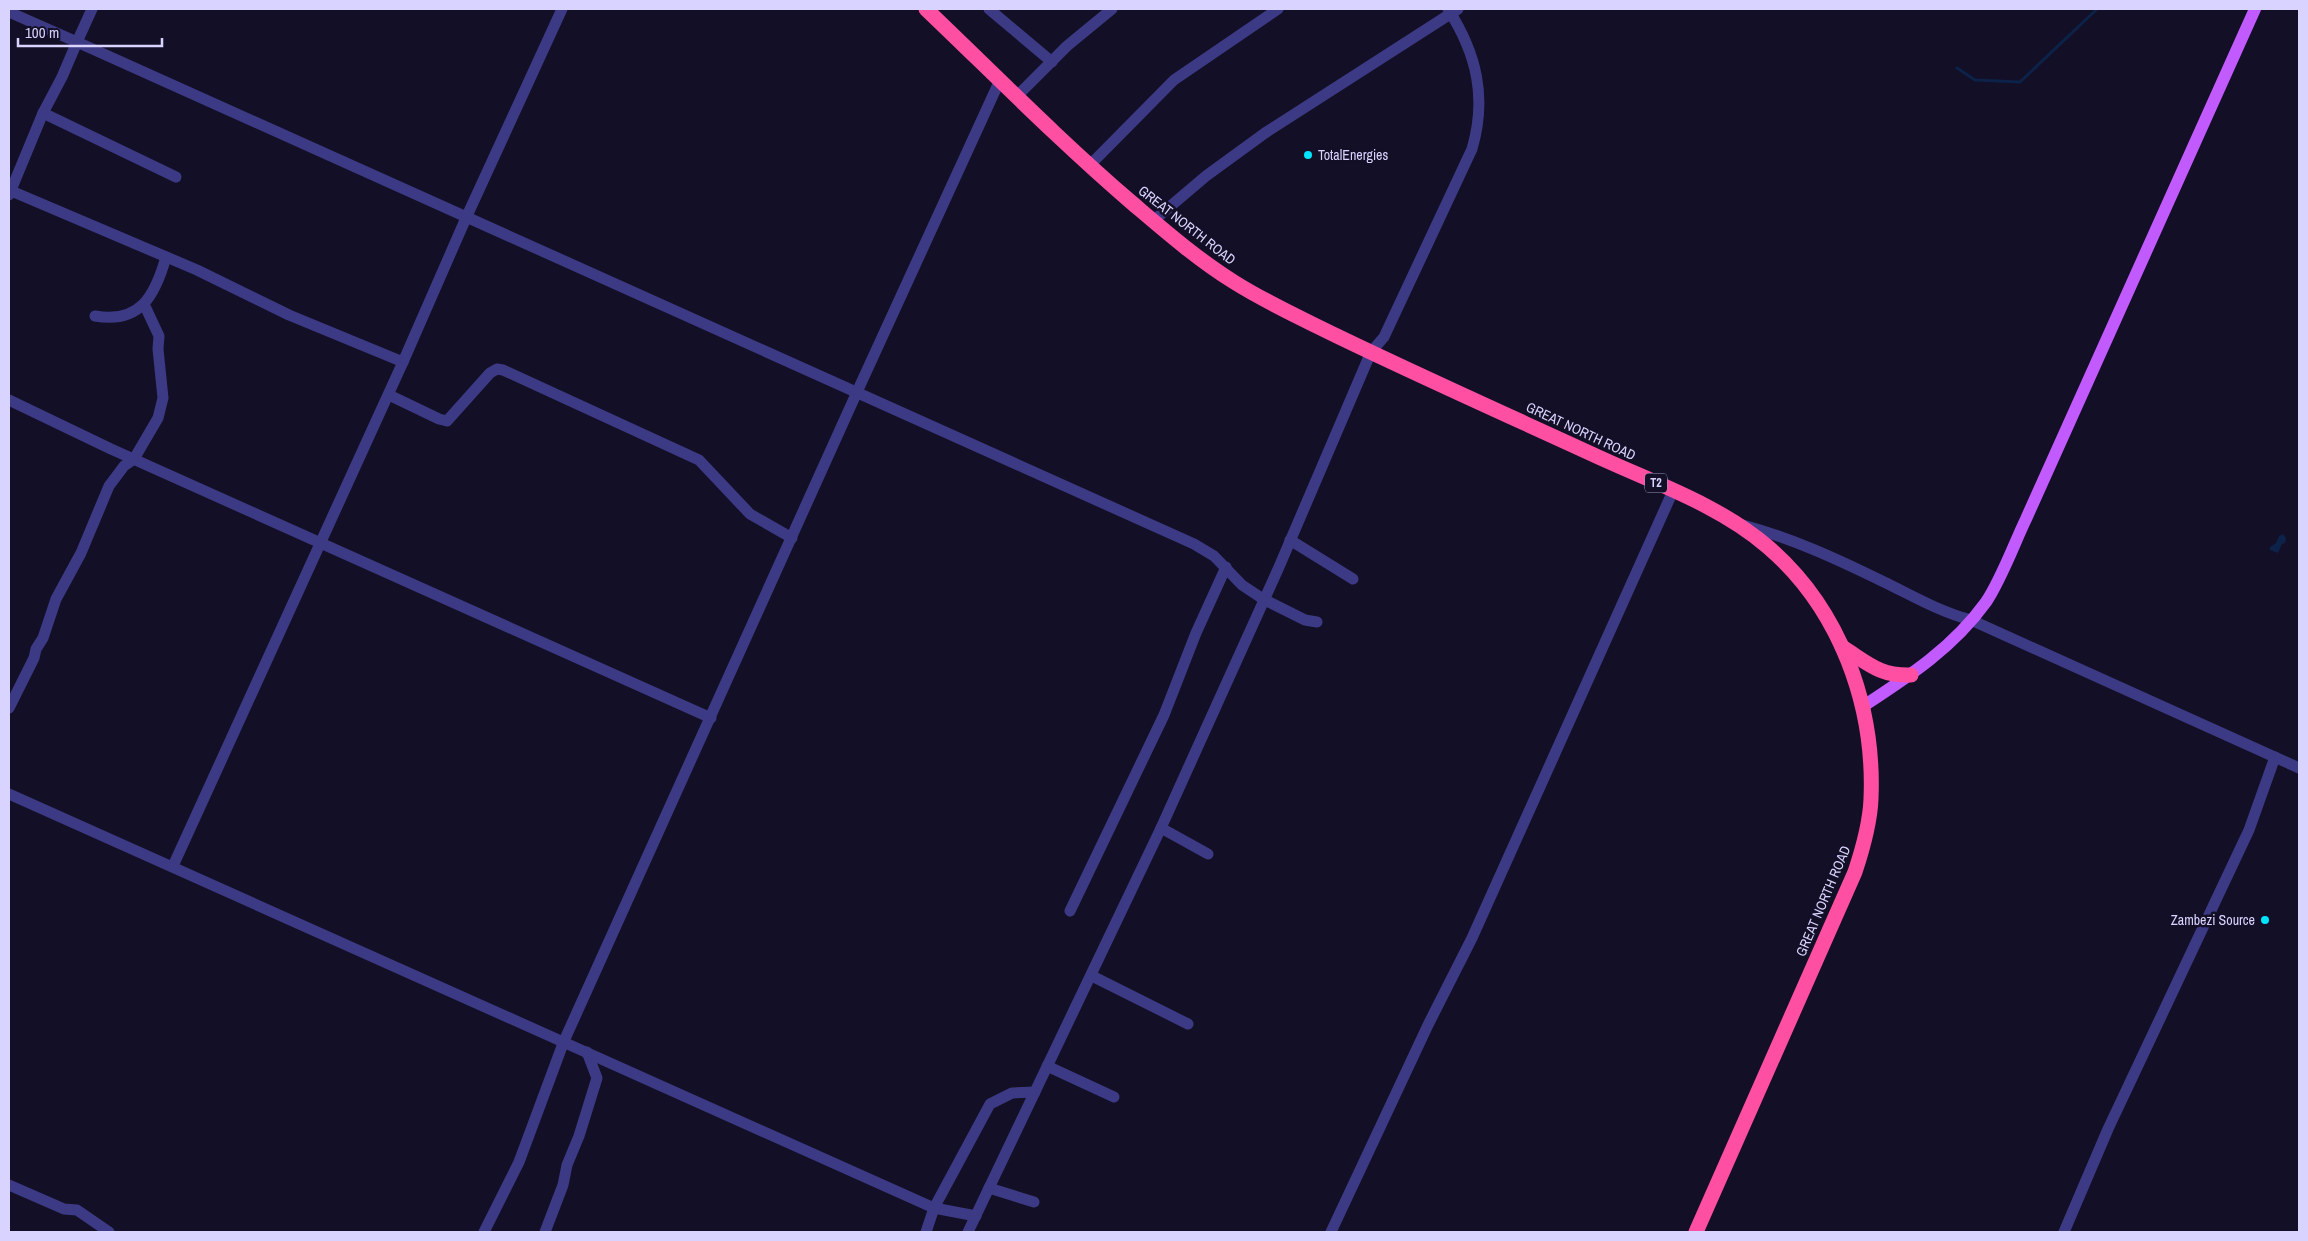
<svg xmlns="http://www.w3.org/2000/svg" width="2308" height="1241" font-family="'Archivo Narrow',sans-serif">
  <rect width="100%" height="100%" fill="#130f26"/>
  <path fill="#0c2248" d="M2283,534L2286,538L2285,543L2282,544L2278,553L2270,550V547L2276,543L2279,536Z"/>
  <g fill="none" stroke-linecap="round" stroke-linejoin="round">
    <path stroke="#0c2248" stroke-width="3" d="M1957,68L1975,80L2020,82L2097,9"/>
    <g stroke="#3d3a85" stroke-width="11">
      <path d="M92,9L77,42L1194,544L1214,556L1242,585L1263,599L1305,620L1317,622"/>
      <path d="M989,9L1052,62"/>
      <path d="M9,12L77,42L62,77L43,113L9,195"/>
      <path d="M1017,96L1067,46L1112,9"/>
      <path d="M43,113L176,177"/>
      <path d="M1089,166L1174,80L1278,9"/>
      <path d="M9,190L197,270L289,315L403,362L466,218L562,9"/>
      <path d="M1153,221L1206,176L1265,133L1458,9"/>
      <path d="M95,316C140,324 155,296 166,257"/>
      <path d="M389,395L439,419L447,421L490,373L497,369L503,370L699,460L750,514L792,538"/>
      <path d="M9,400L111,449L711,718"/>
      <path d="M1743,525C1794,539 1837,559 1884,582C1913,596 1940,612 1971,620L2299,768"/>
      <path d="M1290,540L1353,579"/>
      <path d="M9,708L34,658L36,649L43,638L56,599L81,553L109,486L124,466L134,459L158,418L163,398L158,349L159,336L144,304"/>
      <path d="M9,794L934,1208L976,1216"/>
      <path d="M1161,828L1208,854"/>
      <path d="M173,866L403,362"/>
      <path d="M1070,911L1164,715L1196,633L1226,567"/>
      <path d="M1092,976L1188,1024"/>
      <path d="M1047,1066L1114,1097"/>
      <path d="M9,1185L64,1209L77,1210L109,1232"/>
      <path d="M989,1188L1034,1202"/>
      <path d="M484,1232L519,1162L564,1041L857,392L1000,80"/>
      <path d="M545,1232L563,1185L567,1165L579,1136L597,1078L587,1052"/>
      <path d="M926,1232L934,1208L990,1104L1012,1093L1035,1092"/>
      <path d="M968,1232L1161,828L1279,567L1371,352L1384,337L1472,149C1487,98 1477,54 1448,9"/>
      <path d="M1331,1232L1428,1025L1472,938L1673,491"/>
      <path d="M2064,1232L2108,1129L2249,830L2275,757"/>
    </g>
    <path stroke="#c25bff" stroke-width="12" d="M1862,707C1908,677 1953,648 1986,602C2001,580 2014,544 2026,519L2255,9"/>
    <g stroke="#ff4fa3" stroke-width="15">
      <path d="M926,9C994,74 1060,141 1131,202C1164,230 1197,259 1234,282C1267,303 1303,319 1337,336C1426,379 1516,419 1605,460C1660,485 1722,507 1768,547C1840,609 1875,705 1871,799C1870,824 1863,848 1855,872L1696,1232"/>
      <path d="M1842,647C1868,663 1879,676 1911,675"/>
    </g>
  </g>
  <g fill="#00e5ff" stroke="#130f26" stroke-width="2">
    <circle cx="1308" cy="155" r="5"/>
    <circle cx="2265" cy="920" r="5"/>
  </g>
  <g text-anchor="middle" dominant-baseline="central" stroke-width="5" stroke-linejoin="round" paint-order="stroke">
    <rect fill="#130f26" stroke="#9e99be" stroke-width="1" x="1645" y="473.5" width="22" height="19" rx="4"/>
    <g font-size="12" font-weight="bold" fill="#d9d4ff">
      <text x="1656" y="483">T2</text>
    </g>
    <g font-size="14" fill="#d9d4ff" stroke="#130f26" text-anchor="start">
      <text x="1318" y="155">TotalEnergies</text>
      <text x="2255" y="920" text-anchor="end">Zambezi Source</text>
    </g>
    <g font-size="14" fill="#d9d4ff" stroke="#130f26">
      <text transform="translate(1187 225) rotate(38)">GREAT NORTH ROAD</text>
      <text transform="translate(1581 431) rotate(25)">GREAT NORTH ROAD</text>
      <text transform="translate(1823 901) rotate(-67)">GREAT NORTH ROAD</text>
    </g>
  </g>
  <rect width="2308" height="1241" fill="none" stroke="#d9d4ff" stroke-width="20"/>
  <path d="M18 38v8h144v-8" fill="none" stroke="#d9d4ff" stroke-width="2.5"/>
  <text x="25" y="38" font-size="15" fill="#d9d4ff" stroke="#130f26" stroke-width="4" paint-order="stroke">100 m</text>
</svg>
